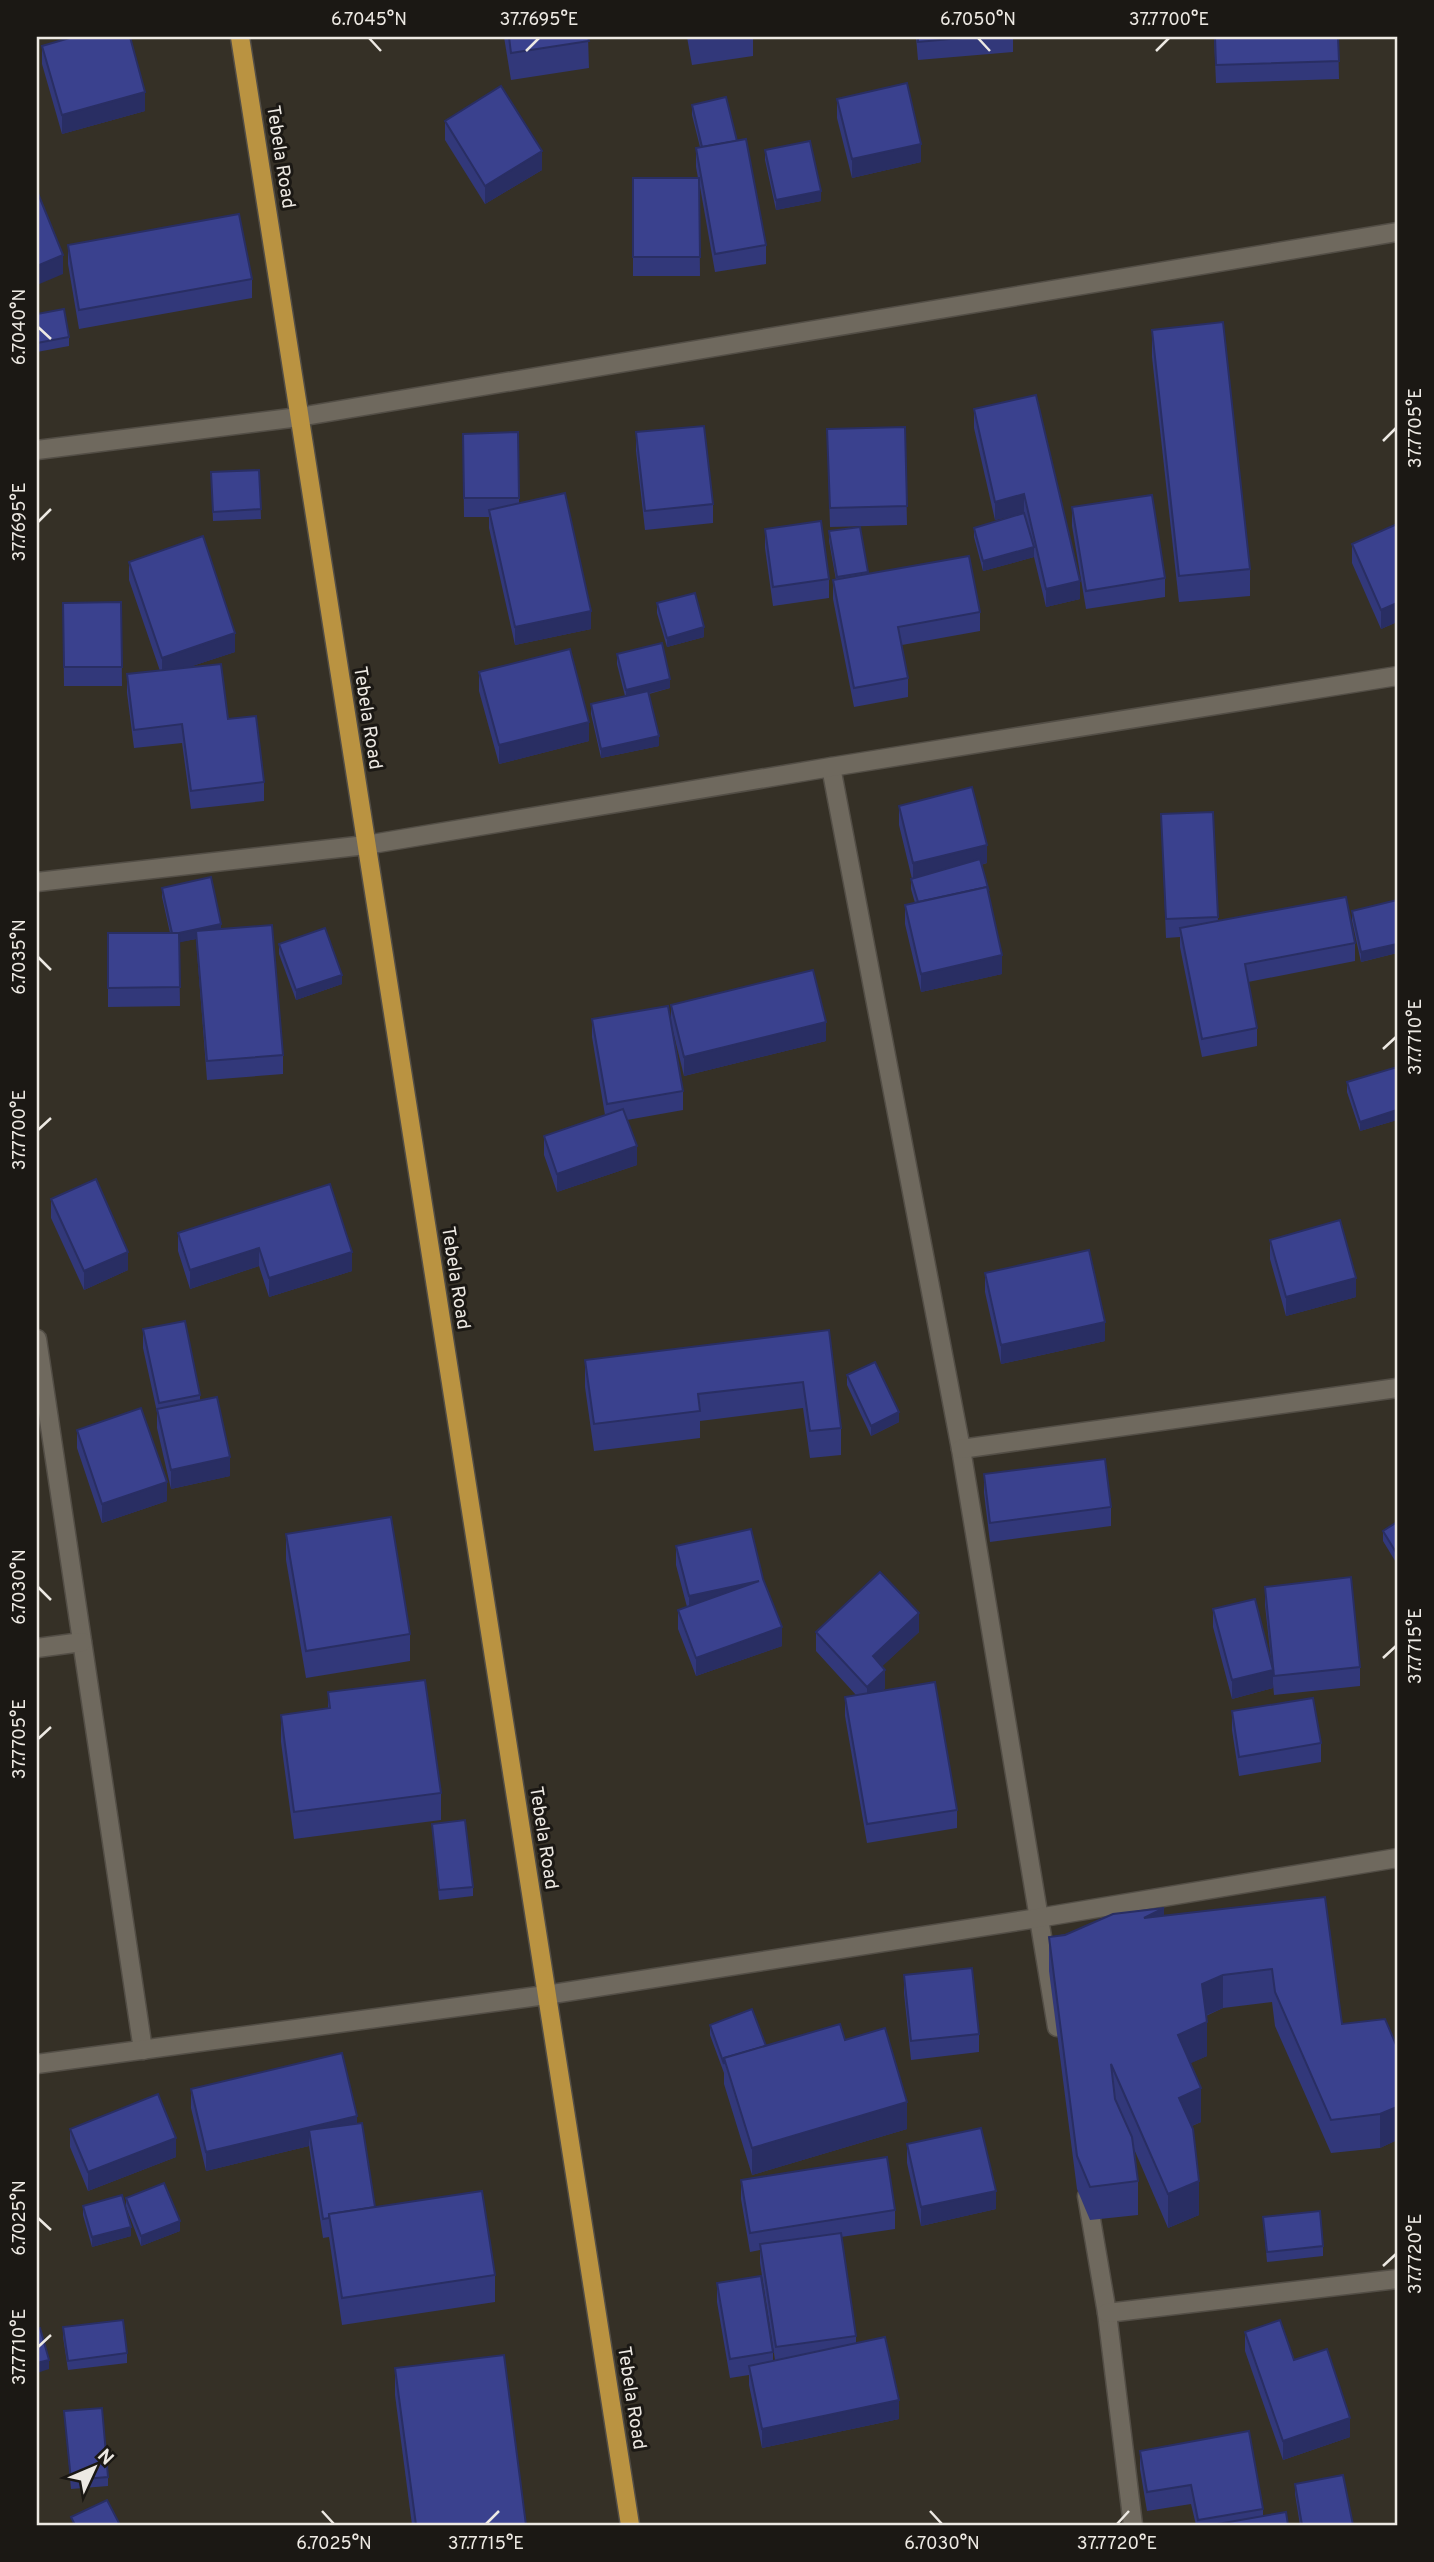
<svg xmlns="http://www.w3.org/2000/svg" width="1434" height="2562" font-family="Overpass,sans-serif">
  <rect width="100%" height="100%" fill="#353026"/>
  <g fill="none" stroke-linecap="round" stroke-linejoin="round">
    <defs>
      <g id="street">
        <path d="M37,450L299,417L1397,232"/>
        <path d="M831,767L961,1449L1057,2027"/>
        <path d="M37,882L366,845L831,767L1397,676"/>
        <path d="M37,1339L143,2050"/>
        <path d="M961,1449L1397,1388"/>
        <path d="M37,1648L82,1642"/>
        <path d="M37,2064L546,1995L1038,1918L1397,1858"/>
        <path d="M1087,2196L1107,2313L1133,2525"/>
        <path d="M1107,2313L1397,2279"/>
      </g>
      <path id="primary" d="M240,37L630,2525"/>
    </defs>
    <use href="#street" stroke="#534e46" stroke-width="21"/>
    <use href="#primary" stroke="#534e46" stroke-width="21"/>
    <use href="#street" stroke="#6f695e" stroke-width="18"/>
    <use href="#primary" stroke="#ba9341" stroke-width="18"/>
  </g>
  <g fill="#32387a">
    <path d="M504,37H588L589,68L511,80Z"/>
    <path d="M655,37H671L656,39Z"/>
    <path d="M687,37H753V56L692,65Z"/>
    <path d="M916,37H1013V52L918,60Z"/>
    <path d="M1214,37H1338L1339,79L1216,83Z"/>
    <path d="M42,46L145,111L62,134L42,64Z"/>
    <path d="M837,99L921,162L852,178L837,118Z"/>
    <path d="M692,105L737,141L766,245V264L715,272L699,181L700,276H633V178H698L696,167V148L700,147L692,115Z"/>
    <path d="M445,121L542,170L485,204L445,140Z"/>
    <path d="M765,150L821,201L776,210L765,160Z"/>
    <path d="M68,245L252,279V298L79,329L68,264Z"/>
    <path d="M37,314L69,337V346L37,352Z"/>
    <path d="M1152,330L1250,569V596L1179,602L1152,357Z"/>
    <path d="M1036,395L1080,599L1046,607L1034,557L983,571L974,537V528L1024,513L995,520L974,428V409Z"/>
    <path d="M905,427L907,525L830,527L827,429Z"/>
    <path d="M636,432L713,504V523L645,530L636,451Z"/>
    <path d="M463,434L519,498V503L591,629L515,645L489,528V517H464Z"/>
    <path d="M259,470L261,519L213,521L211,472Z"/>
    <path d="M1072,507L1165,578V597L1086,609L1072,526Z"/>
    <path d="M1397,524V622L1381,629L1352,563V544Z"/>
    <path d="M765,529L829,579V598L773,606L765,548Z"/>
    <path d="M829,531L868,572V574L980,612V631L902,645L908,678V697L854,707L833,599V580H836L829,541Z"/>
    <path d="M129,562L235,652L189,667L228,719L264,782V801L191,809L182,743L134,748L127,693V674L160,671L129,580Z"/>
    <path d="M121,602L122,686H64L63,603Z"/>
    <path d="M657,603L704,637L667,647L657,613Z"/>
    <path d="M617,654L670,688L649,694L659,746L601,758L591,714V704L625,696L617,664Z"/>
    <path d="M479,672L589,741L499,764L479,691Z"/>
    <path d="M899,806L987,863L981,865L1002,974L921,992L905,924V905L915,903L911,889V879H912L899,825Z"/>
    <path d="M1213,812L1218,921L1355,943V961L1248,982L1257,1028V1046L1202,1057L1180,947V937L1166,938L1161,814Z"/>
    <path d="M162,888L221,929L283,1055V1074L207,1080L196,939L179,942L180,1006L108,1007V933H170L162,897Z"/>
    <path d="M1397,900V953L1361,962L1352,921V911Z"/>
    <path d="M279,944L342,984L296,1000L279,954Z"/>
    <path d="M671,1005L826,1041L684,1076L671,1023Z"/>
    <path d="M592,1019L683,1091V1110L627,1120L637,1165L557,1192L544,1155V1136L605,1115L592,1037Z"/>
    <path d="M1397,1067V1120L1360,1131L1347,1092V1082Z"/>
    <path d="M330,1184L352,1271L269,1297L259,1266L190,1289L178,1251V1233Z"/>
    <path d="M51,1199L128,1270L84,1290L51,1218Z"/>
    <path d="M1270,1240L1356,1297L1286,1316L1270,1259Z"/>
    <path d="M985,1273L1105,1341L1001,1364L985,1292Z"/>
    <path d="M143,1329L200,1395V1400L230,1476L171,1489L157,1428V1412L143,1348Z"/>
    <path d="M829,1330L841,1428V1455L810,1458L803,1408L700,1421V1438L594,1451L585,1387V1360Z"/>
    <path d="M847,1375L899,1422L871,1436L847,1385Z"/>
    <path d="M77,1430L167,1501L102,1523L77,1448Z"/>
    <path d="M984,1474L1111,1507V1526L990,1542L984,1493Z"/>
    <path d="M1397,1522V1564L1383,1541V1531Z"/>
    <path d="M286,1534L410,1634V1661L306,1678L286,1560Z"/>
    <path d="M676,1546L763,1579L782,1646L696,1676L678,1629V1610L687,1607L676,1565Z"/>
    <path d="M1265,1587L1360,1667V1686L1274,1695L1273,1684V1688L1232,1699L1213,1627V1609L1271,1660L1265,1605Z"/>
    <path d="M816,1632H919L882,1666L885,1688L882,1691L957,1810V1828L867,1843L845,1716V1697L856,1695L816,1651Z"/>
    <path d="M328,1692L441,1793V1820L294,1839L281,1742V1715L328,1709Z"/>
    <path d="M1232,1711L1321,1743V1762L1239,1776L1232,1730Z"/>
    <path d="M432,1824L473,1887V1896L439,1900Z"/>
    <path d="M1325,1897L1342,2024L1397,2047V2140L1380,2148L1331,2153L1275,2026L1272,2002L1223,2008L1206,2016L1207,2056L1190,2063L1201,2122L1192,2126L1199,2215L1168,2228L1134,2149L1138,2181V2215L1090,2220L1077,2189L1049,1971V1937L1164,1916Z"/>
    <path d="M904,1975L979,2034V2052L911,2060L904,1993Z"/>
    <path d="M710,2025L766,2046L845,2040L907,2129L752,2175L724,2084V2073L710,2035Z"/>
    <path d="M191,2089L357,2123L375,2207L495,2275V2302L342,2325L329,2237L323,2238L309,2146L206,2171L191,2108Z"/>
    <path d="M70,2129L176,2157L88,2191L70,2147Z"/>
    <path d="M907,2144L996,2209L921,2226L907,2163Z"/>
    <path d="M741,2180L895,2210V2229L841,2237L856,2336V2343L899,2419L762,2448L749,2385V2375L730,2378L717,2302V2283L773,2352V2361L775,2360L760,2263V2250L750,2252L741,2199Z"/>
    <path d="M126,2198L180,2231L141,2246L126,2207Z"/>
    <path d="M83,2206L131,2236L92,2247L83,2215Z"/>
    <path d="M1263,2217L1323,2246V2256L1267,2262Z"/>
    <path d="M63,2327L127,2353V2363L68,2370L63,2337Z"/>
    <path d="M1245,2332L1294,2360L1350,2437L1283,2460L1245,2351Z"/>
    <path d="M395,2368L526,2525H412L395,2395Z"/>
    <path d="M64,2411L108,2477V2486L71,2489Z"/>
    <path d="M1140,2451L1263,2509V2516L1288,2525H1196L1191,2504L1147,2511L1140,2469Z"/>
    <path d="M1295,2484L1353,2525H1300L1295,2494Z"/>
  </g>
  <g fill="#292e63">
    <path d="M145,92V111L62,134V115Z"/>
    <path d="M921,144V162L852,178V159Z"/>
    <path d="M542,151V170L485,204V186Z"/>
    <path d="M821,191V201L776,210V200Z"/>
    <path d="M63,255V274L37,285V266Z"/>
    <path d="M1024,494V513L995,520V502Z"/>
    <path d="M1034,547V557L983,571V561Z"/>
    <path d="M1080,581V599L1046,607V589Z"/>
    <path d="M1397,603V622L1381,629V610Z"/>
    <path d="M591,611V629L515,645V627Z"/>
    <path d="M704,627V637L667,647V638Z"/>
    <path d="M235,633V652L162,676V658Z"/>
    <path d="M670,679V688L626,699V690Z"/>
    <path d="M589,722V741L499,764V745Z"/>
    <path d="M659,736V746L601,758V749Z"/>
    <path d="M987,845V863L913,882V863Z"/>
    <path d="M221,924V934L196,931V939L172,944V934Z"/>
    <path d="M1397,944V953L1361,962V952Z"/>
    <path d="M1002,955V974L921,992V974Z"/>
    <path d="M342,975V984L296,1000V990Z"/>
    <path d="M826,1022V1041L684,1076V1057Z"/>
    <path d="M1397,1110V1120L1360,1131V1122Z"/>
    <path d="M637,1146V1165L557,1192V1174Z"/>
    <path d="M259,1248V1266L190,1289V1270Z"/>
    <path d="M128,1252V1270L84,1290V1271Z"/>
    <path d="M352,1252V1271L269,1297V1278Z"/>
    <path d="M1356,1278V1297L1286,1316V1297Z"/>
    <path d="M1105,1322V1341L1001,1364V1345Z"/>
    <path d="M899,1412V1422L871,1436V1426Z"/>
    <path d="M230,1457V1476L171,1489V1470Z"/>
    <path d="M167,1482V1501L102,1523V1504Z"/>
    <path d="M759,1581L689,1615V1596Z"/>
    <path d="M919,1613V1632L873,1675V1656Z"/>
    <path d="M782,1627V1646L696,1676V1658Z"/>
    <path d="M885,1670V1688L867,1706V1687Z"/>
    <path d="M1273,1670V1688L1232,1699V1680Z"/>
    <path d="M1164,1908V1942L1144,1918Z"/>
    <path d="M1223,1975V2008L1202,2017V1984Z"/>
    <path d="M1207,2022V2056L1178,2069V2035Z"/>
    <path d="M1201,2088V2122L1179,2131V2098Z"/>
    <path d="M907,2102V2129L752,2175V2148Z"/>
    <path d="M1397,2107V2140L1380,2148V2114Z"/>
    <path d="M357,2116V2135L309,2130V2146L206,2171V2152Z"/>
    <path d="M176,2138V2157L88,2191V2172Z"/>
    <path d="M1199,2181V2215L1168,2228V2194Z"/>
    <path d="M996,2191V2209L921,2226V2207Z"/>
    <path d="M180,2221V2231L141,2246V2236Z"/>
    <path d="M131,2227V2236L92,2247V2237Z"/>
    <path d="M49,2360V2369L37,2373V2363Z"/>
    <path d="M899,2400V2419L762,2448V2429Z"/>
    <path d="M1350,2418V2437L1283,2460V2441Z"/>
  </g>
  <g fill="#3a418e" stroke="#292e63" stroke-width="2">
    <path d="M73,37H130L145,92L62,115L42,46Z"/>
    <path d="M509,37H588L589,41L511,53Z"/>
    <path d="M918,37H973L918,42Z"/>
    <path d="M1215,37H1338L1339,61L1216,65Z"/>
    <path d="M907,83L921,144L852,159L837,99Z"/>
    <path d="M501,86L542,151L485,186L445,121Z"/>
    <path d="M726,97L737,141L702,147L692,105Z"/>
    <path d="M746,139L766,245L715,254L696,148Z"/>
    <path d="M810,141L821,191L776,200L765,150Z"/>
    <path d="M633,178H699L700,257H633Z"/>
    <path d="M37,191L63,255L37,266Z"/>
    <path d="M239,214L252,279L79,310L68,245Z"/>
    <path d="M64,309L69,337L37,343V314Z"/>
    <path d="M1223,322L1250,569L1179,576L1152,330Z"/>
    <path d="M1036,395L1080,581L1046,589L1024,494L995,502L974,409Z"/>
    <path d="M704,426L713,504L645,511L636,432Z"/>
    <path d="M905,427L907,506L830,508L827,429Z"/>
    <path d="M518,432L519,498H464L463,434Z"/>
    <path d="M259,470L261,509L213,512L211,472Z"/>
    <path d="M565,493L591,611L515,627L489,510Z"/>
    <path d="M1152,495L1165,578L1086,591L1072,507Z"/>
    <path d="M1024,513L1034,547L983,561L974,528Z"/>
    <path d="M821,521L829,579L773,587L765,529Z"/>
    <path d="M1397,524V603L1381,610L1352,544Z"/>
    <path d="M860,527L868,572L837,577L829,531Z"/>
    <path d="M203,536L235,633L162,658L129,562Z"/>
    <path d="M969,556L980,612L898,627L908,678L854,688L833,580Z"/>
    <path d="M695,593L704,627L667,638L657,603Z"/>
    <path d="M121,602L122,667H64L63,603Z"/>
    <path d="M662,643L670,679L626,690L617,654Z"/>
    <path d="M570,649L589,722L499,745L479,672Z"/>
    <path d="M221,664L228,719L256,716L264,782L191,791L182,724L134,730L127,674Z"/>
    <path d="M648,691L659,736L601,749L591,704Z"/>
    <path d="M972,787L987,845L913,863L899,806Z"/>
    <path d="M1213,812L1218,917L1166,919L1161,814Z"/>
    <path d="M980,859L988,888L987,887L918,902L911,879Z"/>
    <path d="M211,877L221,924L179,933H172L162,888Z"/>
    <path d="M987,887L1002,955L921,974L905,905Z"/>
    <path d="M1346,897L1355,943L1245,964L1257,1028L1202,1039L1180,928Z"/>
    <path d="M1397,900V944L1361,952L1352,911Z"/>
    <path d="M272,925L283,1055L207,1061L196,931Z"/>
    <path d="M325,928L342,975L296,990L279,944Z"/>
    <path d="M108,933H179L180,987L108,988Z"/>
    <path d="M813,970L826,1022L684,1057L671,1005Z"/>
    <path d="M668,1006L683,1091L607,1104L592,1019Z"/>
    <path d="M1397,1067V1110L1360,1122L1347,1082Z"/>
    <path d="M623,1109L637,1146L557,1174L544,1136Z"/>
    <path d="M96,1179L128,1252L84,1271L51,1199Z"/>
    <path d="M330,1184L352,1252L269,1278L259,1248L190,1270L178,1233Z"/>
    <path d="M1340,1220L1356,1278L1286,1297L1270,1240Z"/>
    <path d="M1089,1250L1105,1322L1001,1345L985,1273Z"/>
    <path d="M185,1321L200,1395L159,1403L143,1329Z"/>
    <path d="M829,1330L841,1428L810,1431L803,1382L698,1394L700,1411L594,1424L585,1360Z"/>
    <path d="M875,1362L899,1412L871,1426L847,1375Z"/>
    <path d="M217,1397L230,1457L171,1470L157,1409Z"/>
    <path d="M141,1408L167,1482L102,1504L77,1430Z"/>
    <path d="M1105,1459L1111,1507L990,1523L984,1474Z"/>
    <path d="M391,1517L410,1634L306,1651L286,1534Z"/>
    <path d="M1397,1522V1554L1383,1531Z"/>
    <path d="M751,1529L763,1579L782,1627L696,1658L678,1610L759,1581L689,1596L676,1546Z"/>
    <path d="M880,1572L919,1613L873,1656L885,1670L867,1687L816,1632Z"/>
    <path d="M1351,1577L1360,1667L1274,1676L1265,1587Z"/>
    <path d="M1255,1599L1273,1670L1232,1680L1213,1609Z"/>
    <path d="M425,1680L441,1793L294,1812L281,1715L330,1708L328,1692Z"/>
    <path d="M935,1682L957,1810L867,1824L845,1697Z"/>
    <path d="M1313,1698L1321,1743L1239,1757L1232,1711Z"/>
    <path d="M465,1820L473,1887L439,1890L432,1824Z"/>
    <path d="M1325,1897L1342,2024L1385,2019L1397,2047V2107L1380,2114L1331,2120L1275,1992L1272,1969L1223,1975L1202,1984L1207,2022L1178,2035L1201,2088L1179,2098L1193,2129L1199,2181L1168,2194L1111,2064L1115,2099L1132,2137L1138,2181L1090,2187L1077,2156L1049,1937L1065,1935L1113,1914L1164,1908L1144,1918Z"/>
    <path d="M972,1968L979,2034L911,2041L904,1975Z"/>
    <path d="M752,2009L766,2046L724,2058V2064L710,2025Z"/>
    <path d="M840,2024L845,2040L885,2028L907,2102L752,2148L724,2058Z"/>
    <path d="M342,2053L357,2116L206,2152L191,2089Z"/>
    <path d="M158,2094L176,2138L88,2172L70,2129Z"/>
    <path d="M362,2123L375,2207L329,2214V2218L323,2219L309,2130Z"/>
    <path d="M981,2128L996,2191L921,2207L907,2144Z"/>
    <path d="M887,2157L895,2210L750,2233L741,2180Z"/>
    <path d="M164,2183L180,2221L141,2236L126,2198Z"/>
    <path d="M482,2191L495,2275L342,2298L329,2214Z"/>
    <path d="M122,2195L131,2227L92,2237L83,2206Z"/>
    <path d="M1320,2211L1323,2246L1267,2252L1263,2217Z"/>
    <path d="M841,2233L856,2336L776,2347L760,2244Z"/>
    <path d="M761,2276L773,2352L730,2359L717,2283Z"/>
    <path d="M123,2320L127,2353L68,2361L63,2327Z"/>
    <path d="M1280,2320L1294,2360L1327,2349L1350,2418L1283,2441L1245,2332Z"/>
    <path d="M40,2328L49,2360L37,2363V2329Z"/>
    <path d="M885,2337L899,2400L762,2429L749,2366Z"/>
    <path d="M504,2355L526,2525H416L395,2368Z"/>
    <path d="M102,2408L108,2477L71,2480L64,2411Z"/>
    <path d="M1249,2431L1263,2509L1198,2520L1191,2485L1147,2492L1140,2451Z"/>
    <path d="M1343,2475L1353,2525H1302L1295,2484Z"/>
    <path d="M107,2500L120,2525H75L71,2517Z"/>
    <path d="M1286,2512L1288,2525H1212Z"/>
  </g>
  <path fill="none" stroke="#ede9e3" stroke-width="2.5" d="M369,38L381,51M978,38L990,51M526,51L539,38M1156,51L1169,38M38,327L51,339M1383,441L1396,428M38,522L51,509M38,957L51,970M1383,1049L1396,1037M38,1130L51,1118M38,1587L51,1600M1383,1658L1396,1646M38,1739L51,1727M38,2218L51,2230M1383,2266L1396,2254M38,2347L51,2335M322,2511L334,2524M930,2511L942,2524M486,2524L499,2511M1117,2524L1129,2511"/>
  <g text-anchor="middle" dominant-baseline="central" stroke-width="6" stroke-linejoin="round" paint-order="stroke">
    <g font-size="19" fill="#ede9e3" stroke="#1b1814">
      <text transform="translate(280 157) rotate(81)">Tebela Road</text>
      <text transform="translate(367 718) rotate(81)">Tebela Road</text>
      <text transform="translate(455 1278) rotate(81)">Tebela Road</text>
      <text transform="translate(543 1838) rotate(81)">Tebela Road</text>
      <text transform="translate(631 2398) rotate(81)">Tebela Road</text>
    </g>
  </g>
  <rect width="1434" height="2562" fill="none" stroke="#1b1814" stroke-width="77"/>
  <g transform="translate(94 2468) rotate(46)" stroke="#1b1814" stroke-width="5" paint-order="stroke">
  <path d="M0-5L12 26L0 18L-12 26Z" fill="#ede9e3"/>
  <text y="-10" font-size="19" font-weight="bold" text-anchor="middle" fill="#ede9e3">N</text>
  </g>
  <rect x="38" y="38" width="1358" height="2486" fill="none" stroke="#ede9e3" stroke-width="2.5"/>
  <g font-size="18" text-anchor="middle" fill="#ede9e3">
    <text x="369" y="25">6.7045°N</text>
    <text x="539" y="25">37.7695°E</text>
    <text x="978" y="25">6.7050°N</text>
    <text x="1169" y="25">37.7700°E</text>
    <text transform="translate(19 327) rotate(-90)" y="6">6.7040°N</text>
    <text transform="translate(1415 428) rotate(-90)" y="6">37.7705°E</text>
    <text transform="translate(19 522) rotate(-90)" y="6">37.7695°E</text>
    <text transform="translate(19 957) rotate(-90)" y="6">6.7035°N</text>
    <text transform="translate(1415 1037) rotate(-90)" y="6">37.7710°E</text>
    <text transform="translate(19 1130) rotate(-90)" y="6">37.7700°E</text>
    <text transform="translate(19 1587) rotate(-90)" y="6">6.7030°N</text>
    <text transform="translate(1415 1646) rotate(-90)" y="6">37.7715°E</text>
    <text transform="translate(19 1739) rotate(-90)" y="6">37.7705°E</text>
    <text transform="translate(19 2218) rotate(-90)" y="6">6.7025°N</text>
    <text transform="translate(1415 2254) rotate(-90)" y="6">37.7720°E</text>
    <text transform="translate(19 2347) rotate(-90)" y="6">37.7710°E</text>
    <text x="334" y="2549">6.7025°N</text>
    <text x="486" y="2549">37.7715°E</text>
    <text x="942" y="2549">6.7030°N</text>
    <text x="1117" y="2549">37.7720°E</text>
  </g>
</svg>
